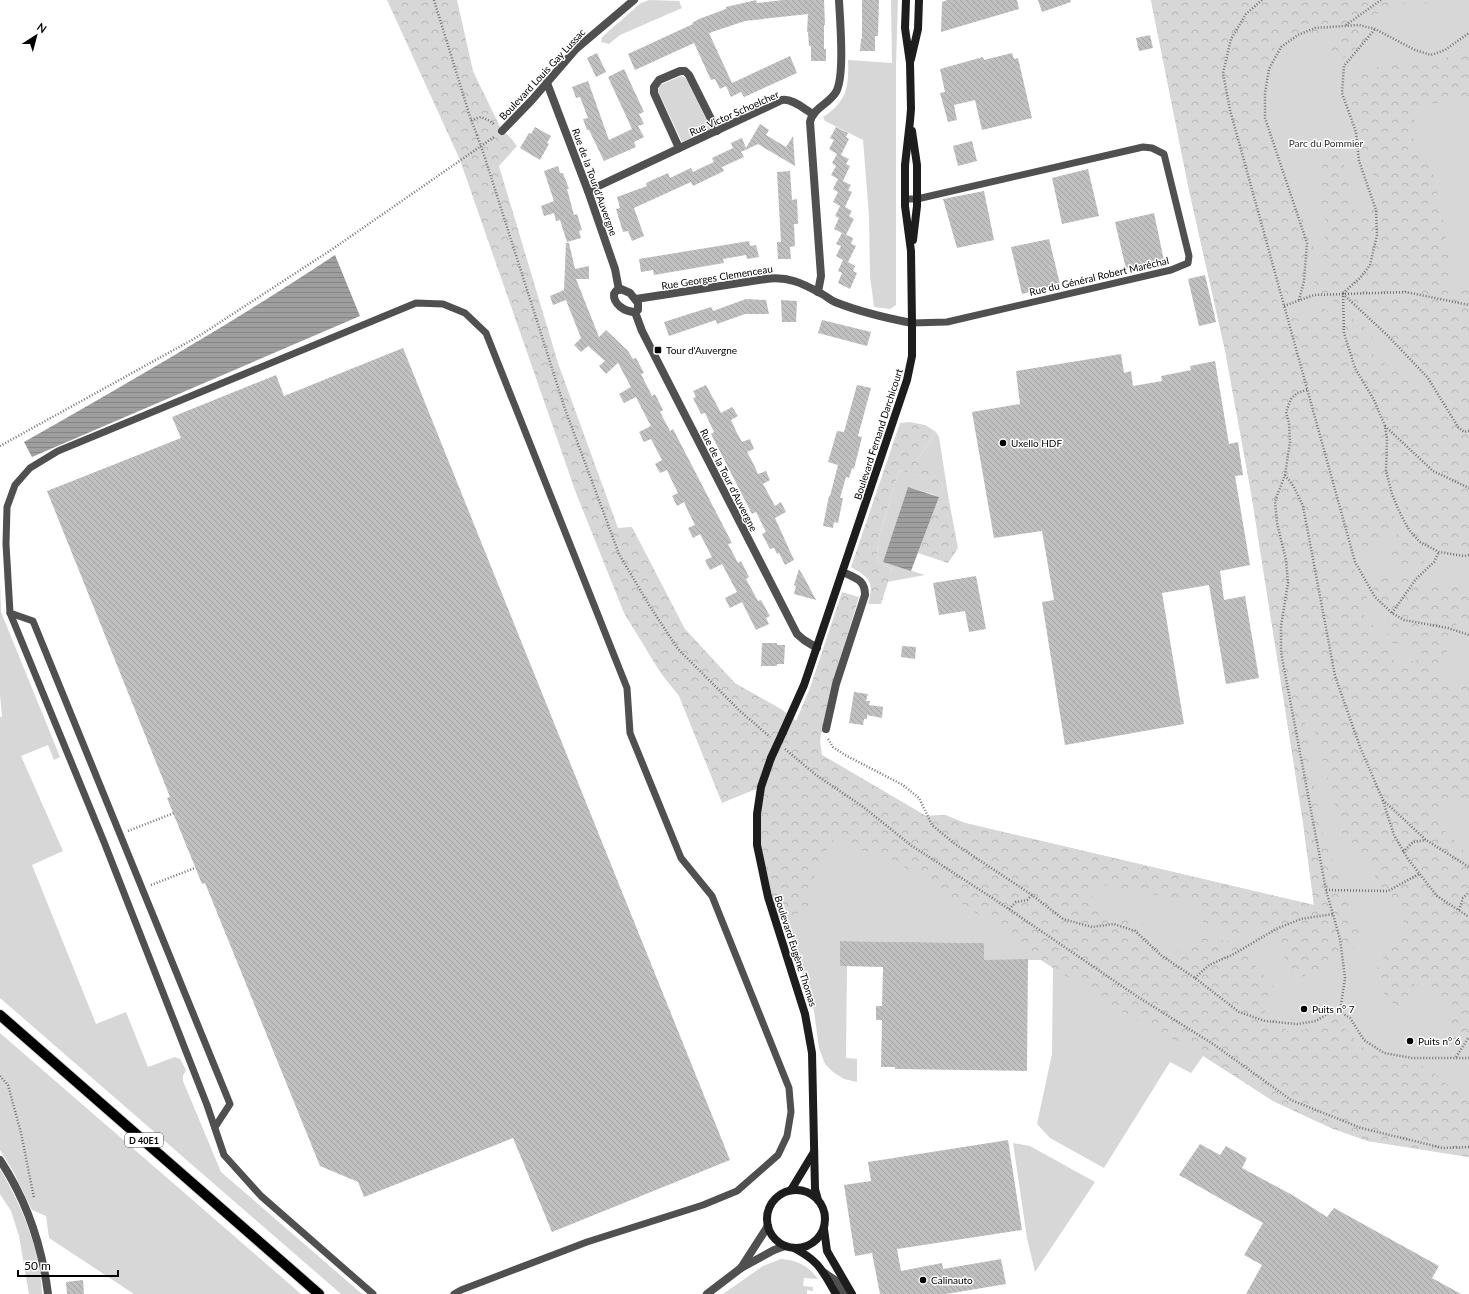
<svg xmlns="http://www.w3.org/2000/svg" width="1469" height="1294" font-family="Lato,sans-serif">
  <defs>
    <pattern id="forest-crowns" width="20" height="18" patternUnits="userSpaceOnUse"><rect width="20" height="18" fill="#d7d7d7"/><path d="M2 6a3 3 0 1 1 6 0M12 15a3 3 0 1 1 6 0" fill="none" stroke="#b7b7b7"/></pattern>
    <pattern id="water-rules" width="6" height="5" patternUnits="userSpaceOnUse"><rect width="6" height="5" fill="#9e9e9e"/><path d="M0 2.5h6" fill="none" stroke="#868686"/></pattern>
    <pattern id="building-back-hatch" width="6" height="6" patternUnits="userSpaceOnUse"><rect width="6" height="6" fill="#c0c0c0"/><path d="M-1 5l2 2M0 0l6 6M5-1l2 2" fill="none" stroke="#a3a3a3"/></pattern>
  </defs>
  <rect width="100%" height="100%" fill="#fff"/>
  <g fill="#d7d7d7">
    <path d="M649,0L679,1L682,8L620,35L609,44L601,42L602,37L641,3Z"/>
    <path d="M891,0H898L896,64V305L890,309L874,307L870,276L869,216L863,140L825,121L823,117C847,102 849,86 848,60L892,63Z"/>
    <path d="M1151,0H1469V1157L1368,1141L1331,1128L1273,1101L1203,1056L1191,1073L1170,1062L1104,1168L1050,1138L1037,1124L1052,1054L1053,968L1041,960H984V943L840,941V966H847L846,1058L857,1059V1082L844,1079L833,1072L825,1064L819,1048L814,1011L785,917L775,920L822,755L926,816L945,815L965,823L1314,905L1303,822L1251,492L1225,350L1189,190Z"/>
    <path d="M681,76L686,78L711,129L682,142L658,91L660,85Z"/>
    <path d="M936,432L939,437L949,501L936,505L943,485L916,462Z"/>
    <path d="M899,470L930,479L932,494L908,487L883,562L925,575L887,582L892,569L877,561L878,540Z"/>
    <path d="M0,580L1,612L60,757L54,760L48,745L21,756L63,851L32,865L96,1024L126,1012L148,1067L175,1057L180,1059L186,1070L183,1076V1081L221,1172L362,1294H341L0,998V717H2L0,694Z"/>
    <path d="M0,1033L301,1294H134L49,1238L46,1216L32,1210L13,1171L0,1150Z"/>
    <path d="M1013,1143L1030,1146L1095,1182L1035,1272L1027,1238Z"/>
    <path d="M0,1169C21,1204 41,1252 42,1294H29L19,1236L11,1211L0,1194Z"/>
    <path d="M781,1259C797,1260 809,1266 818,1279L804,1278L803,1286L813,1287V1291L807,1290V1294H723L763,1266Z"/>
  </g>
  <g fill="url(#forest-crowns)">
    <path d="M387,0H457L473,71L502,131L509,136L517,146L499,166L558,363L618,528L632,527L685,629L735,683L781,709L796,721L810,688L842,592L859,597L833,682L820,740L822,755L926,816L945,815L965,823L1314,905L1303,822L1251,492L1225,350L1189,190L1151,0H1444L1434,4L1407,2L1358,21L1372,30L1361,56L1339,58L1331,50L1330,43L1342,34L1335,26L1299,40L1285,32L1262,70V135L1283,182L1297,204L1314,246L1297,293L1285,295L1277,259L1267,263L1281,315L1299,319L1320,305L1334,316L1357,320L1373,336L1369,351L1423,392L1433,407L1449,402L1430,369L1400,354L1383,341L1391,328L1375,311L1337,303L1312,288L1323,255L1326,221L1320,207L1317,179L1326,156L1338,151L1349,176L1355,212L1380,209L1377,181L1363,159L1360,130L1346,83L1387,62L1433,66L1469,43V97L1465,100L1418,105L1411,134L1434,176L1451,263L1447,285L1469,287V555L1454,544L1429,552L1423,564L1409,573C1399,572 1394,568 1388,559L1392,539L1411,523L1401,495L1388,496L1396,520C1388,537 1385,545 1365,549L1353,542L1346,543L1351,563L1369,594L1359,610L1379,631L1396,665L1422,659L1421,646L1392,643L1383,626L1392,610L1378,597L1371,584L1387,571C1415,586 1439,584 1469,584V624L1457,623L1440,672L1452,684L1469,678V812L1454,797L1432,817L1469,856V1048L1451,1043L1449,1009L1415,983L1402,1010L1385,998L1377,968L1405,924L1358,849L1344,841L1309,710H1303L1321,829L1362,942L1328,967L1299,978L1261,924L1241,938L1199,920L1200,903L1103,885L1090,890L1099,914L1137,918L1172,953L1202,938L1235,942L1276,990L1265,1011L1291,1034L1336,1019L1366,1050L1428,1068L1448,1085L1469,1087V1157L1368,1141L1331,1128L1273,1101L1203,1055L1130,1017L1053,968L970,909L882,853L851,849L836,837L816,865L810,910L775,920L757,845L761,787L722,803L679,696L660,672L624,613L576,493L460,160Z"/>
    <path d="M910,422L925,425L936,432L916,462L942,471L943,485L939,497L932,494L929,479L899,470L878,540L877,561L892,569L881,604H868C874,583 871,578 851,567L900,423Z"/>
    <path d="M949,501L958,548L948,563L918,553L936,505Z"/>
  </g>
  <g fill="url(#water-rules)">
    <path d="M335,255L360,316L32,457L24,442C129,382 234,322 335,255Z"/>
    <path d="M908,487L939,497L911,571L883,562Z"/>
  </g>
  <g fill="url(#building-back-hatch)">
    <path d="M756,0L757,3L783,0H824L825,25H824V49H826V61H811V46H809L808,32H807L808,14L745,21L709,33L732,83L790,56L797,73L744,97L741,92L731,97L726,86L720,89L715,79L711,80L694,43L635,70L628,54L693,24L692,23L699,19L726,9V7Z"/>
    <path d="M862,0H879L878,36H875V51H860L861,39H862Z"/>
    <path d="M947,0H1017L1019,9L941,32L942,2Z"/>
    <path d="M1038,0H1070L1071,2L1042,12Z"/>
    <path d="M1150,35L1153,48L1139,51L1136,38Z"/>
    <path d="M597,53L606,72L596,77L587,58Z"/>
    <path d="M1012,53L1014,59L1018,58L1032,118L982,130L975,100L954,105L957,120L948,122L940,93L945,92L940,69L983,57L984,60Z"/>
    <path d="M624,69L644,112L639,114L644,124L638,126L644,137L634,142L636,147L604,161L589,130H587L583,119L588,118L580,97L576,98L572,87L588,81L609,140L632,129L608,77Z"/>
    <path d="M760,124L769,130L766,135L786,147L793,136L795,166L758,144L741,152L744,157L722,167L724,171L693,186L691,182L634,208L644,236L632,241L628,231L623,232L616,209L620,208L617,197L647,186L646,183L668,173L670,178L691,168L693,172L703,167L714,162L712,158L733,148L731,143L742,138L746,148Z"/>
    <path d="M535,127L551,136L547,143L549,144L540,160L520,148L529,133L531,134Z"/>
    <path d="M836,127L848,133L846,137L849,139L841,155L849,159L846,164L850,166L843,181L851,185L848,190L852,192L845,207L852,211L849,216L854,219L846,235L834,229L839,218L835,216L840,206L833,202L838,192L833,189L838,179L840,180L831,175L836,166L832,163L837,154L829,149L834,140L830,138Z"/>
    <path d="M972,141L977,161L958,166L953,146Z"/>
    <path d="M558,166L560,173H563L569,189H567L574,215L577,214L582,230L579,231L581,238L567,242L560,220L556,221L554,213L544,216L541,206L554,201L544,171Z"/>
    <path d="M1088,169L1099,216L1062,224L1052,178Z"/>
    <path d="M790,171L792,200L797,199L798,224H794L795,246L790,247L791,259H778L777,242H781L777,172Z"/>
    <path d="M984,191L994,240L957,248L943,199Z"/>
    <path d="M1154,213L1164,261L1126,269L1115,222Z"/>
    <path d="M842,233L853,238L851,244L856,246L848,262L855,266L853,271L857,273L850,289L838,283L842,273L838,271L843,260L836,256L841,246L836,244Z"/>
    <path d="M1049,239L1060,284L1022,294L1011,247Z"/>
    <path d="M749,241L750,246L756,245L759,257L747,259L746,255L723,259L724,263L654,275L653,270L641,272L639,259Z"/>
    <path d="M566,243H569L575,269L589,266V279H576L599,337L606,330L628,351L633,359L636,358L644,373L641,374L652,396L655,394L663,410L660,412L670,431L673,429L732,543L728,544L738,563L741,561L749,577L746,579L758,601L761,600L766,609L770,616L766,618L769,624L756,630L742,602L730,608L725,598L737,592L722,564L710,570L705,560L712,557L700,534L693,538L688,528L695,525L689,513L684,502L677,506L672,496L678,493L672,481L667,470L660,473L655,464L662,460L651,439L644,442L639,432L651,426L643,411L636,397L624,403L619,394L631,387L618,363L606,374L599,366L605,361L588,346L581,352L574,345L581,338L566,300L553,305L550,296L564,290Z"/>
    <path d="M1205,275L1216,322L1199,326L1188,279Z"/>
    <path d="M746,299L766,300L769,314H745L717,324L716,320L669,336L664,322L711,307L713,311Z"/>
    <path d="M781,300L797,301L796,322H782Z"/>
    <path d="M822,320L871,332L867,346L818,333Z"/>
    <path d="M403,348L730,1160L552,1232L513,1138L364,1197L358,1182L320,1166L205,883L202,884L167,798L170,797L47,491L181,438L172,417L276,375L284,396Z"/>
    <path d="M1121,354L1124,373L1131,371L1133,386L1162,381L1161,376L1191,370L1190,366L1215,361L1229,444L1238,442L1243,475L1235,476L1250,565L1220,571L1224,600L1245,596L1259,678L1226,684L1209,585L1162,593L1184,724L1065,745L1042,602L1054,600L1042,531L994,538L972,412L1020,404L1016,371Z"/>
    <path d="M706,385L721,413L732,407L738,416L731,420L736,431L742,442L750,439L754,449L747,452L753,463L758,474L766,471L770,480L763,484L775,506L781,502L786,512L775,518L794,560L785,565L779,553L777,554L774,548L770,549L762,534L766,532L756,512L752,514L711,434L714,432L705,413L701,414L693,398L696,397L693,391Z"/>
    <path d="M857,385L871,388L858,436L862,437L854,469L852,468L849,478L846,477L840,498H843L838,523L834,522L833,528L823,526L829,496H830L838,465L828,462L837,431L844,432Z"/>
    <path d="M799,569L805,579L816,600L794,594L796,586L794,585Z"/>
    <path d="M976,576L986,629L969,632L965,611L939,615L933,583Z"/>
    <path d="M762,643H777V645H785L784,664H777V666H761Z"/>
    <path d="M902,646L916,647L915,659L901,657Z"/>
    <path d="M854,692L868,694L866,701H870L869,705L883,707L882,718L867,715V719H864L863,725L849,723Z"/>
    <path d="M840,941L984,943V960L1028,959L1027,1071L895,1069V1067H881L882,1020H876V1006H882L883,967L840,966Z"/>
    <path d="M1008,1140L1022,1230L897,1249L901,1271L942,1263L943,1269L1001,1259L1006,1284L946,1294H880L872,1253L855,1256L844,1185L871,1181L868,1162Z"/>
    <path d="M1200,1144L1220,1155L1226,1146L1247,1158L1242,1168L1294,1196L1327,1217L1334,1208L1439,1266L1432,1278L1461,1294H1246L1262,1265L1244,1255L1263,1223L1179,1175Z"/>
    <path d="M83,1280L84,1294H67L66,1282Z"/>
  </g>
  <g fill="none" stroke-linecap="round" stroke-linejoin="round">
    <defs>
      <path id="primary" d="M0,1015L319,1294"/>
    </defs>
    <use href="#primary" stroke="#dbdbdb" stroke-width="12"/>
    <g stroke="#727272" stroke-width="2.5" stroke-dasharray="1 2" stroke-linecap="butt">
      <path d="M434,0L471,120L477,135"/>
      <path d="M1262,0L1246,14L1231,39L1223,73L1230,110L1355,562L1375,597L1392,613L1404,620L1448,628L1469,635"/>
      <path d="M1346,25L1381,0"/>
      <path d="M471,120L481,117L490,121L495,125"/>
      <path d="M485,158L565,409L619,554L649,605L678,649L740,711L770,737"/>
      <path d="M1343,293L1344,333L1355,368L1374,400L1385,426L1387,439L1386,471L1392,494L1399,511L1409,530L1420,542L1439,552L1464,556L1469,555"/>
      <path d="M1343,293L1360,278L1370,265L1377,235L1376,210L1359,161L1356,132L1342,93L1344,66L1375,29"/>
      <path d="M1343,294L1387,335L1428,378L1458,427L1464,432L1469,431"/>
      <path d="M1299,300L1304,281L1307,243L1265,118V93L1269,69L1281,47L1298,35L1315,28L1359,25L1375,29L1415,50L1431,55L1445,50L1469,33"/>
      <path d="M1284,306L1314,295L1406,292L1469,305"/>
      <path d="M1307,390L1297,393L1291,399L1286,412L1289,423L1290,442L1285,475L1275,501L1277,523L1286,560L1288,583L1281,626V652L1326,890L1340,939L1345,978L1340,1012"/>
      <path d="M1385,426L1433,471L1469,488"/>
      <path d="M0,446L199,336L334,248L494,137"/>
      <path d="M1285,475L1294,487L1303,506L1335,676L1360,747L1382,798L1394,835L1408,859L1437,896L1469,917"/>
      <path d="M1392,613L1416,579L1434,562L1439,552"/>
      <path d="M828,739L833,747L845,755L903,785L919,798L932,825L955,844L1032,895L1063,919L1092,927L1114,924L1135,931L1162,956L1195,978L1239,1012L1265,1021L1297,1024L1316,1021L1327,1014L1340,1012L1350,1018L1364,1040L1384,1053L1412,1058H1469"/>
      <path d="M785,749L816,775L862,806L912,846L994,899L1138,997L1213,1044L1291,1100L1361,1128L1443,1148L1469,1147"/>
      <path d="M1383,800L1426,840L1469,867"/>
      <path d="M128,831L174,813"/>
      <path d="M1403,852L1413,842L1426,840"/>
      <path d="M151,885L195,868"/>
      <path d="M1326,890L1388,891L1419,874"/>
      <path d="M1009,909L1016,902L1027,900L1032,895"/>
      <path d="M1459,910L1463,898L1469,892"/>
      <path d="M1195,978L1209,965L1234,954L1276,929L1301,919L1333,914"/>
      <path d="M1456,1057L1469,1037"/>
      <path d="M0,1076L8,1085L21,1133L34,1198"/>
    </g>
    <g stroke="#505050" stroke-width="7">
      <path d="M905,199H917L1143,147L1152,148L1164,154L1189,256L1188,263L1171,270L947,322L912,323"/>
      <path d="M10,613L33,621L230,1104L215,1127"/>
      <path d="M824,1272L837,1281L844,1294"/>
      <path d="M373,1294L261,1196L224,1155L207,1105L104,842L10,613L6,544L7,507L15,485L30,468L58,451L416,303L443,304L465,313L486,333L627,688L630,733L681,858L712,896L789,1088L791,1112L787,1136L778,1155L737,1191L703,1205L587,1242L461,1290L454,1294"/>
    </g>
    <g stroke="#505050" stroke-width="8">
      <path d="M547,83L588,191L615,269L619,290"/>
      <path d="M502,131L532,100L576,49L634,0"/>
      <path d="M679,148L654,93V87L659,80L680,71H685L689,75L717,131"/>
      <path d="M588,191L782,100C792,98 804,109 813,114"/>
      <path d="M621,289L630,293L638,303V310L635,312C625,312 613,304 614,294L616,291Z"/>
      <path d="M818,292L821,276L810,122C813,108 829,104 836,92C845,76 840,21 839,0"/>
      <path d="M636,299L766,279C788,276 802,283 822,294C826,296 830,300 835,302C860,312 886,318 912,323"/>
      <path d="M635,312L642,331L797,634L804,640L817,648"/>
      <path d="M826,729L836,684L865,595C865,579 855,578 843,572"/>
      <path d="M0,1160C27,1201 42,1246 48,1294"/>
      <path d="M741,1268L768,1226"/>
      <path d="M707,1294L741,1268L774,1250L785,1246"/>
    </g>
    <g stroke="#1d1d1d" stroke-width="8">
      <path d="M911,59L918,29L919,0"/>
      <path d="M912,131L917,165V206L913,240"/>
      <path d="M783,732L804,685L907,380L912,356V323L911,251L905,206V165L910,121L911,109L910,63L905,28L906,0"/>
      <path d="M771,758L761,787L757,814V845L768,897L805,1014L812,1053L815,1189L818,1200"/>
      <path d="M791,1190L814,1152"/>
      <circle cx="796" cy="1219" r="29"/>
      <path d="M824,1229L827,1251L852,1294"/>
      <path d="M794,1248C819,1261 822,1270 836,1294"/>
    </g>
    <use href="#primary" stroke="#000" stroke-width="10"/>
    <path stroke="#727272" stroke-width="2.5" stroke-dasharray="1 2" stroke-linecap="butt" d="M477,135L485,158"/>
    <path stroke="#1d1d1d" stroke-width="8" d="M771,758L783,732"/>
  </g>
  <g fill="#000" stroke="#fff" stroke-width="1.5">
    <rect x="654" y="346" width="8" height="8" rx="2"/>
    <circle cx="1003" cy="443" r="4"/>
    <circle cx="1304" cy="1009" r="4"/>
    <circle cx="1410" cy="1041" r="4"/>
    <circle cx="923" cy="1280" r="4"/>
  </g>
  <g text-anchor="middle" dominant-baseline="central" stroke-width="3" stroke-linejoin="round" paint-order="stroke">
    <rect fill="#fff" stroke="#4c4c4c" stroke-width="1" x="125" y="1133" width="38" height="14" rx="3"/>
    <g font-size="9" font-weight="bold" fill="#000">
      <text x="144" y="1140">D 40E1</text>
    </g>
    <g font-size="10" fill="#000" stroke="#fff">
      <text transform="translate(542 74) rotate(-47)">Boulevard Louis Gay Lussac</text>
      <text transform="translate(734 113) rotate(-24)">Rue Victor Schoelcher</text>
      <text transform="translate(595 182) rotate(70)">Rue de la Tour d'Auvergne</text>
      <text transform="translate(1099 276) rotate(-13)">Rue du Général Robert Maréchal</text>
      <text transform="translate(717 277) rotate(-9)">Rue Georges Clemenceau</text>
      <text transform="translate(878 434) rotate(-72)">Boulevard Fernand Darchicourt</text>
      <text transform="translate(729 480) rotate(63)">Rue de la Tour d'Auvergne</text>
      <text transform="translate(796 951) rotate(72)">Boulevard Eugène Thomas</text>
    </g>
    <g font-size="10" fill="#2e2e2e" stroke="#fff">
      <text x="1326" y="143">Parc du Pommier</text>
    </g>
    <g font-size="10" fill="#000" stroke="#fff" text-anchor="start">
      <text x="666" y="350">Tour d'Auvergne</text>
      <text x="1011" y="443">Uxello HDF</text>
      <text x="1312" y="1009">Puits n° 7</text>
      <text x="1418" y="1041">Puits n° 6</text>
      <text x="931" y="1280">Calinauto</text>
    </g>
  </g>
  <g transform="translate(36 36) rotate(36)" stroke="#ffffff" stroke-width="3" paint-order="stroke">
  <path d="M0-3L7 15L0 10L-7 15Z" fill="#000000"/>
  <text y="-6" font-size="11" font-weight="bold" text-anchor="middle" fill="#000000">N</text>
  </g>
  <path d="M18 1270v6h100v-6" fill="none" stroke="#000000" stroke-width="2"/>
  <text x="24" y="1270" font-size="12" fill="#000000" stroke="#ffffff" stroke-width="3" paint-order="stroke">50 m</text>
</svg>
